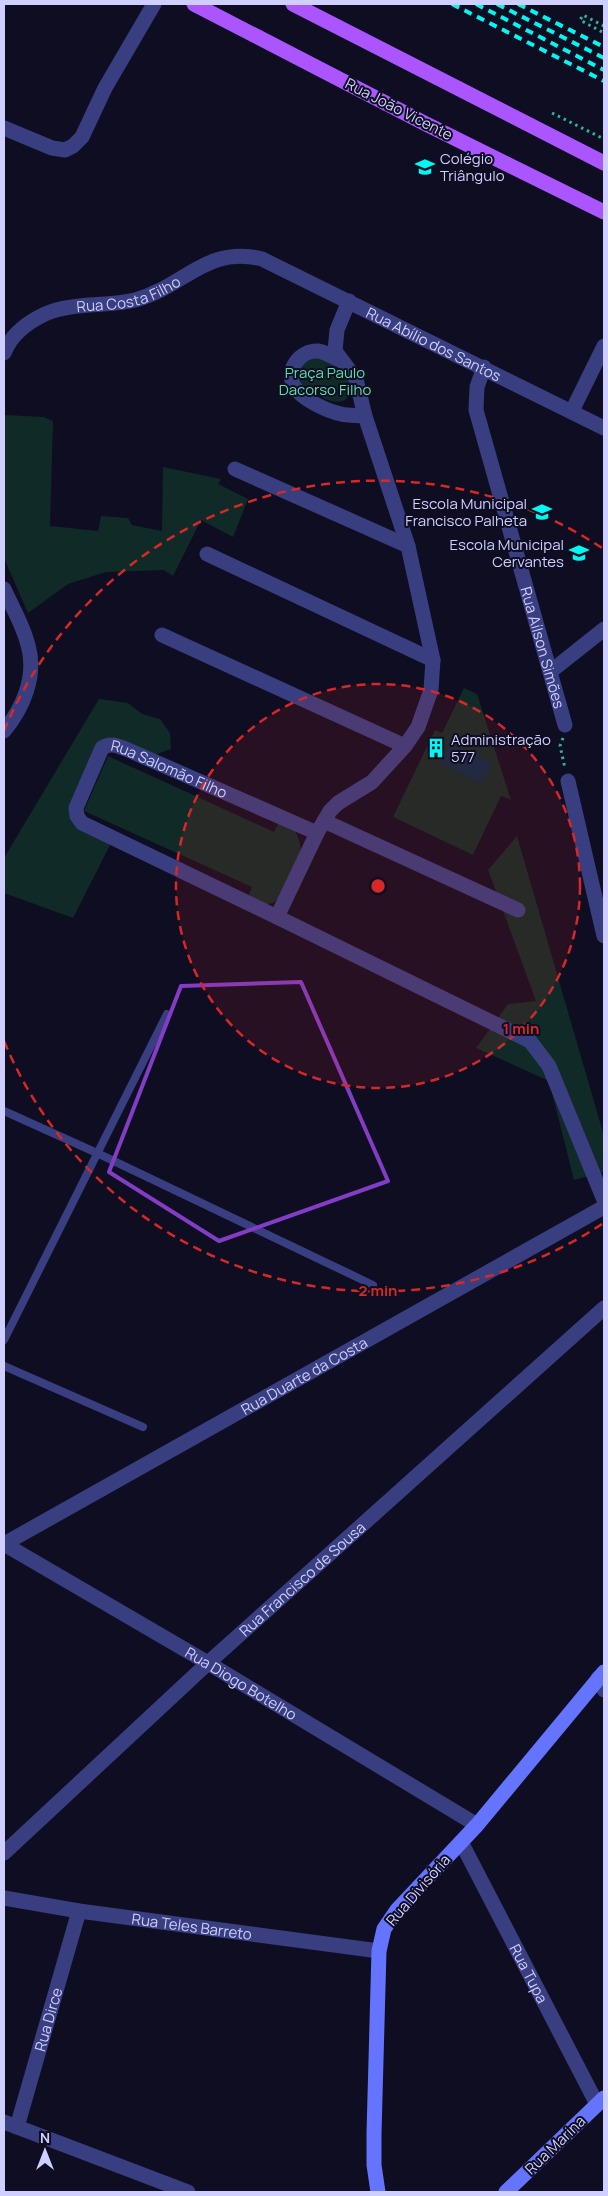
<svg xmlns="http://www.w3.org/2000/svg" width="608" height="2196" font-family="Manrope,sans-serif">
  <rect width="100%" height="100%" fill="#0e0d21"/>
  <g fill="#102b27">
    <path d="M316,358C361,369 360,417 321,397C313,393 306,390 301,384L300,371L304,362Z"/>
    <path d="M4,415L44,417L53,421L50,526L98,531L101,516L128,518L132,525L162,531L163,467L221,479L218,484L248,499L233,537L201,520L173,576L164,570L106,572L68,584L28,613L4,558Z"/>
    <path d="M464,688L477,694L511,800L501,796L473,855L393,817L435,730L442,733Z"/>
    <path d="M99,699L128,703L142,714L160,719L170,733L171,749L152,756L110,738L76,808L113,839L73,918L4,893V858Z"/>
    <path d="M108,756L274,832L279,822L295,830C298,838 301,844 301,853C301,861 281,900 273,903C263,906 257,902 248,897L252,887L84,811Z"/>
    <path d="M517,836L604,1136V1172L574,1180L549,1081L476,1048L508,1004L536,1001L488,870Z"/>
  </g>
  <path fill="#0c2a46" d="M450,744L492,763L482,783L441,764Z"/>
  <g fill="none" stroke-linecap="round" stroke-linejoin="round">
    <g stroke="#2eb39a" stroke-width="3" stroke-dasharray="2.5 4" stroke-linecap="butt">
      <path d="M604,26L583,15L580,20L604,33"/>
      <path d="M552,113L604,139"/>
      <path d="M563,738L560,746L565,768"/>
    </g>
    <g stroke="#383e80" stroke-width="8">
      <path d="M4,1111L97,1153L373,1285"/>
      <path d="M4,1340L167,1014"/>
      <path d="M4,1366L143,1427"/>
    </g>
    <g stroke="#383e80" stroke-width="15">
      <path d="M4,128L52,148L65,150L73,146L82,137L105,88L154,4"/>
      <path d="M349,301L337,330L335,351L356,379L365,416L408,546L433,660L431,690L418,727L405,746L372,782L338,803L330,811L317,833L277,917L530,1041L549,1066L604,1200"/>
      <path id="s1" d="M4,353C11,335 28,322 45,314C72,302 106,307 135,300C184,287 206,245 262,259L604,428"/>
      <path d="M340,360C333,357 325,352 318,351C300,350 285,370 294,386C301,399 327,411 341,414C349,416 357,415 365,416"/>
      <path id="s2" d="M484,367L477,387L476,410L565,725"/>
      <path d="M572,411L604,346"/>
      <path d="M235,469L408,546"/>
      <path d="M207,554L433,660"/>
      <path d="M4,589C12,607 23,625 28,645C37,676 23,708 4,731"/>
      <path d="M162,635L405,746"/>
      <path d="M550,672L604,629"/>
      <path d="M568,781L604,936"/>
      <path d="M324,821L518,910"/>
      <path id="s3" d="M277,917L82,823L77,816L76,808L102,748C110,742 118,746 126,749L317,833"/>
      <path id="s4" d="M4,1544L604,1207"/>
      <path id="s5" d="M4,1544L208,1663L477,1825"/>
      <path d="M598,1678L604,1690"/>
      <path id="s6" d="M461,1842L597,2104"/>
      <path id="s7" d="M4,1853L208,1663L604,1308"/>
      <path id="s8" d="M4,1898L79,1911L379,1951"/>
      <path d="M4,2122L188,2192"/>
      <path id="s9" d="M17,2127L79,1911"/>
    </g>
    <g stroke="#6574ff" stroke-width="15">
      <path d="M378,2192L374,2165V2133L379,1951L384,1929L397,1910L477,1825L604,1672"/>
      <path d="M506,2192L604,2098"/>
    </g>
    <g stroke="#a5f" stroke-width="15">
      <path d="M194,4L426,124L604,212"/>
      <path d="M293,4L604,163"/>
    </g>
    <g stroke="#00f8f2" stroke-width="4" stroke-dasharray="8 6" stroke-linecap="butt">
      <path d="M452,4L604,81"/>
      <path d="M476,4L604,70"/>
      <path d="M497,4L604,58"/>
      <path d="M518,4L604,47"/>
    </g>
  </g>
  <path fill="none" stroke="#833cc5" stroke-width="4" stroke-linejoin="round" d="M301,982L388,1181L219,1241L109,1172L181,986Z"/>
  <circle cx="378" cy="886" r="202" fill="#d62828" fill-opacity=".12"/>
  <g fill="none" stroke="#d62828" stroke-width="2.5" stroke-dasharray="9 6">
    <circle cx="378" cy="886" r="202"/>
    <path d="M602 1224A405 405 0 0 1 4 1041M4 731A405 405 0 0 1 602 548"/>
  </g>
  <defs>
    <symbol id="school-bare" viewBox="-9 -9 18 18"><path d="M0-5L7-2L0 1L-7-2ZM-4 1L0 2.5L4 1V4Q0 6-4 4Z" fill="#00f8f2" stroke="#0e0d21" stroke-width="2.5" paint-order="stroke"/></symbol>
    <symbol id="building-bare" viewBox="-9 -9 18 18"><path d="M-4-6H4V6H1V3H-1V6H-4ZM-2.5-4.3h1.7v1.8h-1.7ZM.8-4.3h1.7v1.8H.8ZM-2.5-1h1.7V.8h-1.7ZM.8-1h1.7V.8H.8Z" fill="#00f8f2" stroke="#0e0d21" stroke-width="2.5" paint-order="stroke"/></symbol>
  </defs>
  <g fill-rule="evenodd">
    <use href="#school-bare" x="411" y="153" width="28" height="28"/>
    <use href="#school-bare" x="528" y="498" width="28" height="28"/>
    <use href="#school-bare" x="565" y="539" width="28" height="28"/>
    <use href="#building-bare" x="422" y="734" width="28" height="28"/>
  </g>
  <g text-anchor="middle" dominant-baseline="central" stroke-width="4" stroke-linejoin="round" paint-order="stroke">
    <g font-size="15" fill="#ceceff" stroke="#0e0d21">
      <text transform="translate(399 109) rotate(27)">Rua João Vicente</text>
      <text stroke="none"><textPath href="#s1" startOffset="144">Rua Costa Filho</textPath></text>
      <text stroke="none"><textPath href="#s1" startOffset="478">Rua Abílio dos Santos</textPath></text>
      <text stroke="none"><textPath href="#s2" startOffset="291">Rua Aílson Simões</textPath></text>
      <text stroke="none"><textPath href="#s3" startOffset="371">Rua Salomão Filho</textPath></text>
      <text stroke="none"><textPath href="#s4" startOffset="344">Rua Duarte da Costa</textPath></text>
      <text stroke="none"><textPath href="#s7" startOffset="405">Rua Francisco de Sousa</textPath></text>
      <text stroke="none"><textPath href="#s5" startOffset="275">Rua Diogo Botelho</textPath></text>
      <text transform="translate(418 1890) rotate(-49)">Rua Divisória</text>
      <text stroke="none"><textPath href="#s8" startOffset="190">Rua Teles Barreto</textPath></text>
      <text stroke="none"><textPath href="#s6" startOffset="148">Rua Tupa</textPath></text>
      <text stroke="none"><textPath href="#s9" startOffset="112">Rua Dirce</textPath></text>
      <text transform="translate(555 2145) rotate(-44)">Rua Marina</text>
    </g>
    <g font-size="15" fill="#ceceff" stroke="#0e0d21" text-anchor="start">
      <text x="440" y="158">Colégio<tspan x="440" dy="17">Triângulo</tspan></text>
      <text x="527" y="503" text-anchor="end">Escola Municipal<tspan x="527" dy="17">Francisco Palheta</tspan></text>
      <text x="564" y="544" text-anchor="end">Escola Municipal<tspan x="564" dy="17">Cervantes</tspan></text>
      <text x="451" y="739">Administração<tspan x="451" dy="17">577</tspan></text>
    </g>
    <g font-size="15" fill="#5adfad" stroke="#0e0d21">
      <text x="325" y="372">Praça Paulo<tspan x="325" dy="17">Dacorso Filho</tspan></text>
    </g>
  </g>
  <circle cx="378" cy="886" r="8" fill="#d62828" stroke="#0e0d21" stroke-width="2.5"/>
  <g font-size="15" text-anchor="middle" font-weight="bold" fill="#d62828" stroke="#0e0d21" stroke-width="4" stroke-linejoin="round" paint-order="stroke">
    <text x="521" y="1034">1 min</text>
    <text x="378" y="1296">2 min</text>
  </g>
  <rect width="608" height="2196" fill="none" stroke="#ceceff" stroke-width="10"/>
  <g transform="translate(45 2151)" stroke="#0e0d21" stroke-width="4" paint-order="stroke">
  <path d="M0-4L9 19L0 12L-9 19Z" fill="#ceceff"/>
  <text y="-8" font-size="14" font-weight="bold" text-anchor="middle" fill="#ceceff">N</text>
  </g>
</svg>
